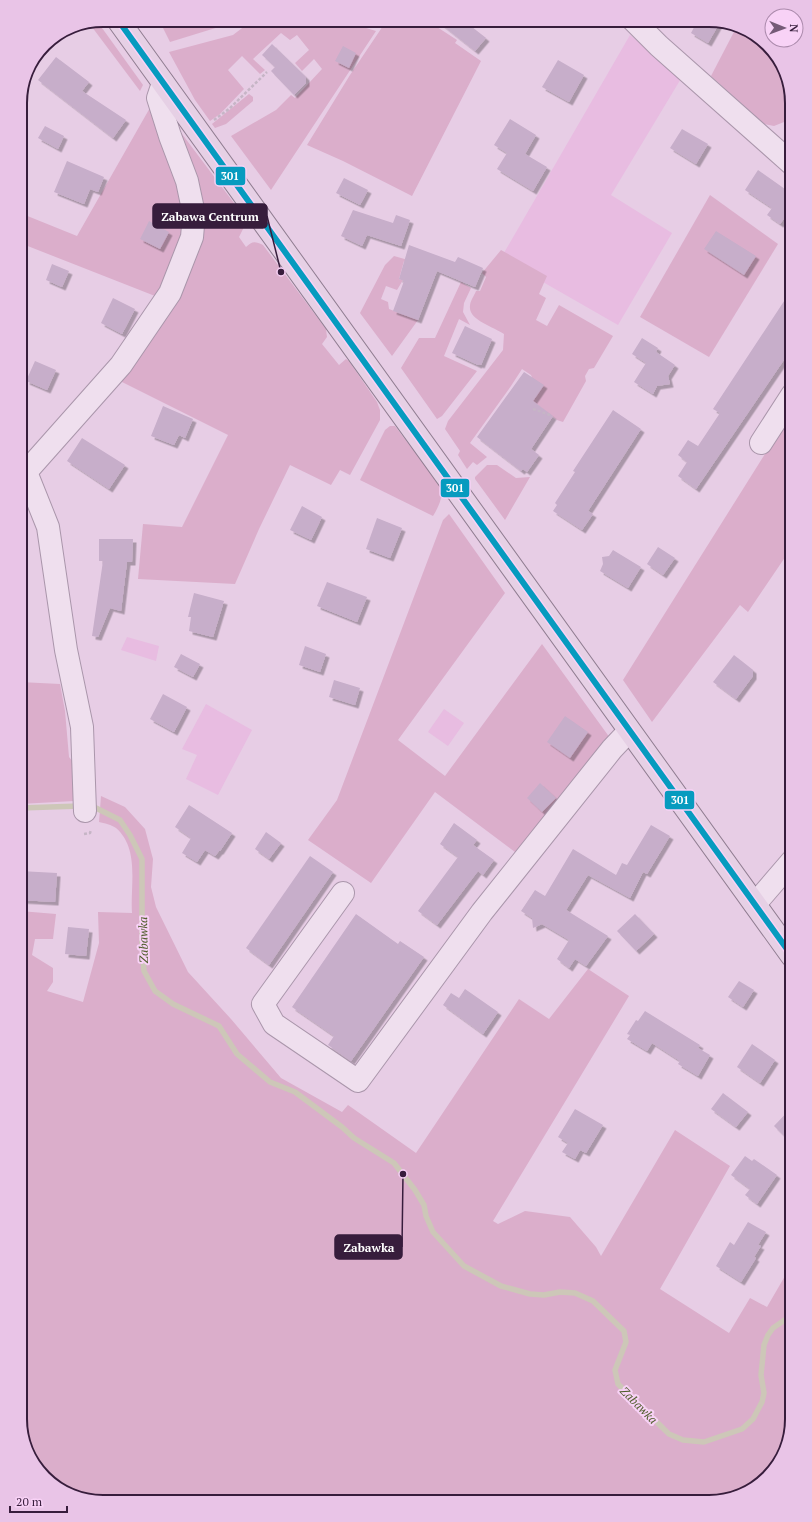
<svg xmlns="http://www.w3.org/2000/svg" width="812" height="1522" font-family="'PT Serif',serif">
  <defs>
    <filter id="shadow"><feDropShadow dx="3.5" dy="3.5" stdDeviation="0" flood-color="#0004"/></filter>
  </defs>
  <rect width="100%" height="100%" fill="#e7cde5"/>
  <g fill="#e8bce1">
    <path d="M630,35L682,77L611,195L672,233L618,325L501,258Z"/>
    <path d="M127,637L159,646L156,661L121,650Z"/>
    <path d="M206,704L252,730L218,795L186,779L197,755L182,749Z"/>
    <path d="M444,709L464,723L448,746L428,732Z"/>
  </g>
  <g fill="#dbaecb">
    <path d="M159,20H228L235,22L170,42Z"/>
    <path d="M251,20H340L376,31L271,190L231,136L276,110L291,95L295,98L322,69L314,59L302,71L295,63L309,50L297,35L290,40L281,33L253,59L265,70L260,74L242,56L228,70L244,89L220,114L210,121L195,100L169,52L233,35L250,22Z"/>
    <path d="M387,20H435L439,23L437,27L457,40L455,43L481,61L412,196L343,161L307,145L350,75Z"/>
    <path d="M97,21L143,85L140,91L89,23Z"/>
    <path d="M736,28L759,37L786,71L792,103V115L789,120L774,126L764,124L711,76Z"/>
    <path d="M249,94L253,97V101L226,124L215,128L212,124Z"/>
    <path d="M151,106L188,214L171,276L155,296L20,243V213L77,236Z"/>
    <path d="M179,130L243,215L246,223L239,237L246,247C252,241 255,241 263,245L326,329L327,337L322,344L339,365L346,359L349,361L377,402L380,410V420L350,475L340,470L331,485L290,465L259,529L235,584L138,579L143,524L182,527L228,435L114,378L189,261Z"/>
    <path d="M710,195L778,244L709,357L640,317Z"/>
    <path d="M501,250L547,276L539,294L546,298L536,320L547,326L559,305L613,336L594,368L589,369L585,376L586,381L563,422L557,420L520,391L533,380L531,375L522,369L511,386L470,443L487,457L477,465L473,462L467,469L458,455L460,451L445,429L448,421L503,350L504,334C494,327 468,320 470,306C470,301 474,296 476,291H480L486,277L482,273Z"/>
    <path d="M394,256L408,260L406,262L404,261L399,279L403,280L397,290L386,286L381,299L388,302L389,309L418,320L392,356L360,313L385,265Z"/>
    <path d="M461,282L471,288L464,303L463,312L470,325L459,319L444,356L477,371L442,416L437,419L401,368L419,338H435Z"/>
    <path d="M792,411V547L748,612L740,605L652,722L623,680Z"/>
    <path d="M390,426H395L442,488C442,499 439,506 433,516L360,480L385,430Z"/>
    <path d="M487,465H497L516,478L530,477L505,520L475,479V477Z"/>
    <path d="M449,514L505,593L398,740L445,776L542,644L610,738L519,855L435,792L371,883L308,840L337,800L443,520Z"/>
    <path d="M20,682L60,684L65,711L69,757L79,770L80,797L74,801L20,804Z"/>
    <path d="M101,796L125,807L145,829L153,859L151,887L156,907L188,972L231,1019L281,1078L342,1112L348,1105L416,1153L519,999L549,1019L588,969L629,996L493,1221L498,1224L525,1211L570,1217L596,1247L601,1256L675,1130L730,1166L660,1289L729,1333L750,1298L767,1307L792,1264V1419L778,1465L741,1496L709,1502H98L57,1488L26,1451L20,1419V911L56,914L53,939H35L32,955L53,968V982L47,991L83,1002L99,943L98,912L132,913C130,886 140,849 116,828C112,825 104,823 99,822Z"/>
  </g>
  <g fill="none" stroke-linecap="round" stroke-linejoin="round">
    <g stroke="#cdc7b8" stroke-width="5.5">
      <path d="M90,805L120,820L130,835L142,859V943L144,971L155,991L173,1004L219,1026L237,1054L270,1082L295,1092L342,1127L354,1138L394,1163L415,1190L424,1205L426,1216L433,1232L464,1266L501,1286L530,1294L544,1295L560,1292L575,1293L593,1301L624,1331L626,1342L615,1370L618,1384L669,1434L683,1440L704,1442L742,1429L753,1419L762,1402L764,1393L761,1375L764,1345L768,1335L773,1328L792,1315"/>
      <path d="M20,808L80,806"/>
    </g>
  </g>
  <g fill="#c7aeca" filter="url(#shadow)">
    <path d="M436,20H463L486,38L475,51Z"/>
    <path d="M698,20H715L720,22L708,43L691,33Z"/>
    <path d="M272,44L306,77V83L294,95L271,71L275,67L262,55Z"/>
    <path d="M343,46L356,53L349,68L335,61Z"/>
    <path d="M56,57L89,82L82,91L126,120L113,138L38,80Z"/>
    <path d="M558,60L584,75L569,102L542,87Z"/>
    <path d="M510,119L536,135L525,154L547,167L533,191L497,169L507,153L494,145Z"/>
    <path d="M45,126L64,136L58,149L38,138Z"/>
    <path d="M682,129L708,144L696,164L670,148Z"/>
    <path d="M67,161L104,177L98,192L90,189L84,204L54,192Z"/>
    <path d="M758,170L792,194V208L780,224L767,215L772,208L745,190Z"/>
    <path d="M344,178L368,190L360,205L336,193Z"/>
    <path d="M353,210L393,223L396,215L410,220L401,246L367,235L362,246L341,236Z"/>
    <path d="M149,221L169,232L160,249L140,239Z"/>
    <path d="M716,231L756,256L744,275L704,249Z"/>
    <path d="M409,245L455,262L458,257L483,268L475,287L437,271L418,320L393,311L404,281L399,279Z"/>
    <path d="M52,264L69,271L62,287L46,280Z"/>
    <path d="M792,289V348L696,489L678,476L687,462L678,455L688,440L698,446L720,413L713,409Z"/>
    <path d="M113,298L135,309L122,334L101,323Z"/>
    <path d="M465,326L492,339L481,365L479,364L478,365L452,353Z"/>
    <path d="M642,338L658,348L656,352L675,365L668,376L670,384L657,386L653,394L634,382L646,363L632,354Z"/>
    <path d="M35,361L56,370L47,390L26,381Z"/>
    <path d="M524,372L544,385L533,401L553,416L531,449L539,455L527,472L523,469L521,471L477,437Z"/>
    <path d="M163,406L193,419L185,438L179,435L174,445L151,436Z"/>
    <path d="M613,410L641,429L588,511L593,514L582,530L553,511L557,505L555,503L575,472L573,471Z"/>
    <path d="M82,438L125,465L109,489L67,461Z"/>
    <path d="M302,506L322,517L311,540L290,530Z"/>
    <path d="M377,518L402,528L390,558L366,549Z"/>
    <path d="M99,539H133L132,562H127L121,611L110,608L98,637L92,636L103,561H99Z"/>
    <path d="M658,547L675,558L663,575L647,564Z"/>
    <path d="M613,550L641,567L628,588L600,571L603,564L602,557L609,556Z"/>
    <path d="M327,582L367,597L357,622L317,606Z"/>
    <path d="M194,593L224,601L213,637L189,631L191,617H188Z"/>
    <path d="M305,646L326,654L320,672L299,665Z"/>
    <path d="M181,654L200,664L193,677L174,667Z"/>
    <path d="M734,655L753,670V676L736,699L713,682Z"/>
    <path d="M334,680L360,688L355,705L329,697Z"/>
    <path d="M163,694L187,707L174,732L150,719Z"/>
    <path d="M565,716L588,732L570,758L547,742Z"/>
    <path d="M540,783L556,798L542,812L527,798Z"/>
    <path d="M189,805L232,833L220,851H219L215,856L205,850L197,862L182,853L191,838L175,827Z"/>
    <path d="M454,823L477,840L473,845L494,860L483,875L478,871L437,925L418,911L458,857L440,844Z"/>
    <path d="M651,825L670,836L647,874L643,872L630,898L588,875L566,910L608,936L586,966L575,959L569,968L557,959L569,940L542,924L533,928L532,918L521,911L535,890L545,896L573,849L616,875L622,863L627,865Z"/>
    <path d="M266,832L281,843L269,859L255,849Z"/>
    <path d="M310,856L333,872L269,965L246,948Z"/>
    <path d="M20,871L57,873L55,902L20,900Z"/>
    <path d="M356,914L398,944L400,941L424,957L351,1061L328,1045L334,1036L292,1007Z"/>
    <path d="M635,914L654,934L636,951L617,931Z"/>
    <path d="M68,927L89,929L86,956L65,954Z"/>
    <path d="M739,981L754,990L743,1007L728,997Z"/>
    <path d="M465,989L498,1012L483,1034L443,1005L451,993L459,998Z"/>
    <path d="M645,1011L700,1045L698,1048L710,1055L698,1076L678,1064L680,1061L652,1043L647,1051L627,1039L630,1035L627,1034L636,1020L638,1021Z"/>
    <path d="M752,1044L775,1060L760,1083L737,1067Z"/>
    <path d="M723,1093L748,1112L736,1127L711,1109Z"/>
    <path d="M792,1107V1144L774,1126Z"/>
    <path d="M575,1109L603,1125L586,1153L580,1150L575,1159L562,1152L568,1143L558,1137Z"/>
    <path d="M745,1156L752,1161L754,1159L777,1175L757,1204L745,1195L750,1189L731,1175Z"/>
    <path d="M748,1222L766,1232L758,1245L761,1246L754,1257L756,1258L741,1282L716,1266L730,1242L734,1245Z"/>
  </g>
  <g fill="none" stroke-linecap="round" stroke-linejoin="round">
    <defs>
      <g id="minor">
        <path d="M633,20L659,46L792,164"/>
        <path d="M761,443L792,395"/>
        <path d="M20,472H26L48,527L66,650L82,727L85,811"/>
        <path d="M26,472L121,365L170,293L192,237L194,214L187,181L170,136L158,98L163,83"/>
        <path d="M343,893L263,1004L274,1024L358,1081L482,912L612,749L629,731"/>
        <path d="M755,904L792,861"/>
      </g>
      <path id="major" d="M118,20L792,956"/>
    </defs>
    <use href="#minor" stroke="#aa96ab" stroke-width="24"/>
    <use href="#major" stroke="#907d91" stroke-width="24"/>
    <g stroke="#c6b5c6" stroke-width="2.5" stroke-dasharray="3 2" stroke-linecap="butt">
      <path d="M214,120L229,109L267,72"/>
      <path d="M533,409L550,415"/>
      <path d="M84,834L90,833L91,830"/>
    </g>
    <use href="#minor" stroke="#efdfee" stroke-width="22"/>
    <use href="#major" stroke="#e6d0e5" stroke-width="22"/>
    <defs>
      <path id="bus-1" d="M118,20L792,956"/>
    </defs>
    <use href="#bus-1" stroke="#f8d2f6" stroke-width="9"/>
    <use href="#bus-1" stroke="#069bbf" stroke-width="6"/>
  </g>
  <g text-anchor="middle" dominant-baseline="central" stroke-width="4" stroke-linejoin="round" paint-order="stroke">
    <g font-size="12" font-style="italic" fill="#4f5d2b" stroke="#f8d2f6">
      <text transform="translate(143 940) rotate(-91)">Zabawka</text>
      <text transform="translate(639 1405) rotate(45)">Zabawka</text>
    </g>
  </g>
  <path d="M0 0H812V1522H0ZM103 27H709A76 76 0 0 1 785 103V1419A76 76 0 0 1 709 1495H103A76 76 0 0 1 27 1419V103A76 76 0 0 1 103 27Z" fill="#e9c4e7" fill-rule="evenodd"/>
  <path fill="none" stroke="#371d3c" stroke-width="2" d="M103 27H709A76 76 0 0 1 785 103V1419A76 76 0 0 1 709 1495H103A76 76 0 0 1 27 1419V103A76 76 0 0 1 103 27Z"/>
  <path fill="none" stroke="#371d3c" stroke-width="1.5" d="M281 272L267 216M403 1174L402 1247"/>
  <g fill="#371d3c" stroke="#f8d2f6" stroke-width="1.5">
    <circle cx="281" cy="272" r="4"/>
    <circle cx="403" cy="1174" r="4"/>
  </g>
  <g fill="#371d3c" stroke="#371d3c" stroke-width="1.5">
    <rect x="153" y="204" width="114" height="24" rx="4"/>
    <rect x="335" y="1235" width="67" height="24" rx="4"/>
  </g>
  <g font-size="12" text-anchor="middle" font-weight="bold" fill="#fff">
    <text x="210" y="221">Zabawa Centrum</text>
    <text x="369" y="1252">Zabawka</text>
  </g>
  <g stroke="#f8d2f6" stroke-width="1.5">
    <rect x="215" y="166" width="31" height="20" rx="4" fill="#069bbf"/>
    <rect x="440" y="478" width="30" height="20" rx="4" fill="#069bbf"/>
    <rect x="664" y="790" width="31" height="20" rx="4" fill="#069bbf"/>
  </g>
  <g font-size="11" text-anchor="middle" font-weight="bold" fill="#fff">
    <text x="230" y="180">301</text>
    <text x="455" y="492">301</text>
    <text x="680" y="804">301</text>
  </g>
  <g transform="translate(784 28) rotate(91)"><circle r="19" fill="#f8d2f6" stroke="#ab8aac"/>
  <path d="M0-3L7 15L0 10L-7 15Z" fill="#755b77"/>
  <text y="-6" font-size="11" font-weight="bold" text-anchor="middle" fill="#371d3c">N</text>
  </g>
  <path d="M10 1506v6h57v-6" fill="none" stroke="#371d3c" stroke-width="2"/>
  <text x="16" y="1506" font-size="12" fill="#371d3c" stroke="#f8d2f6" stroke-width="3" paint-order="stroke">20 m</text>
</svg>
